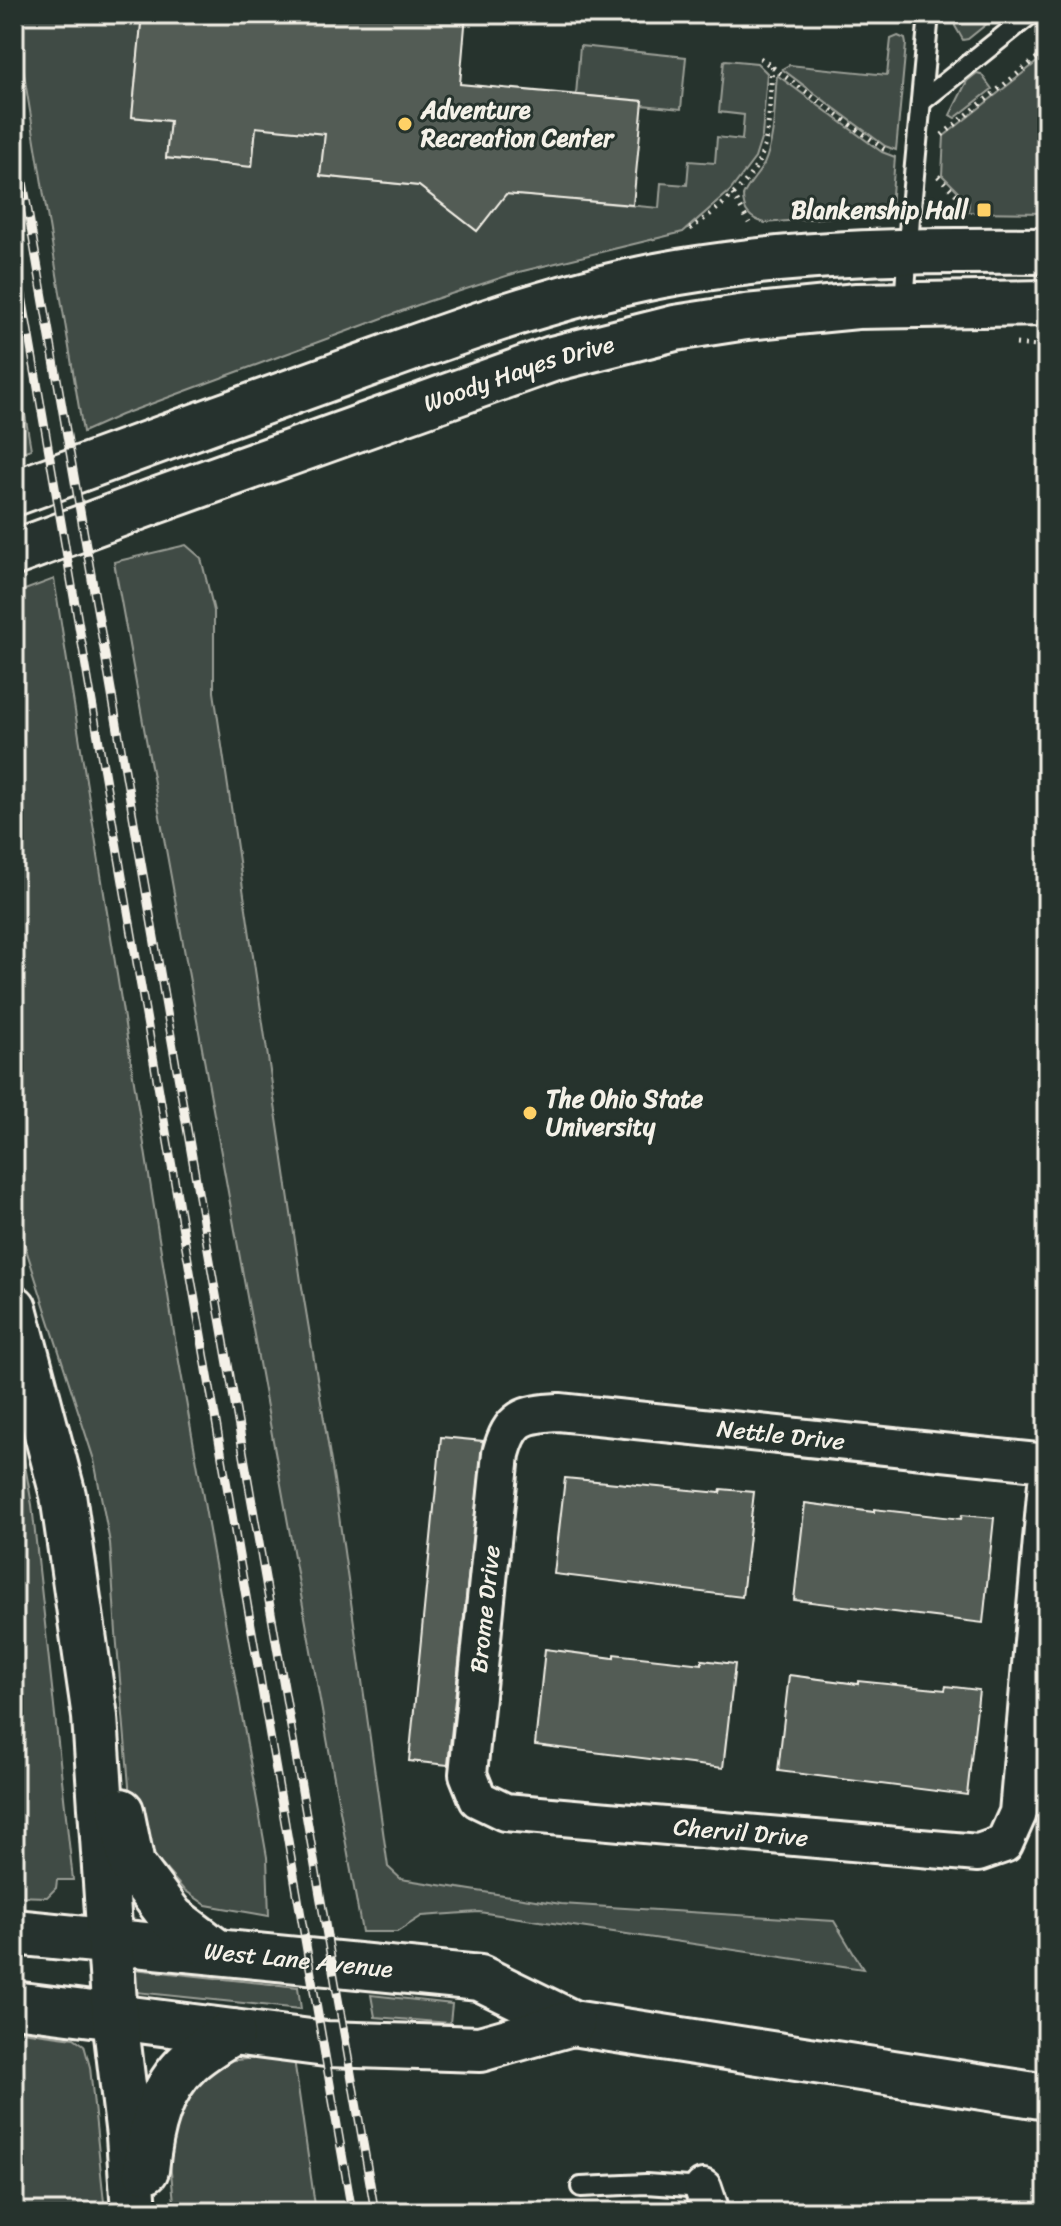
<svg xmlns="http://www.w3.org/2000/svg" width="1061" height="2226" font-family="Sriracha,sans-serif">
  <rect width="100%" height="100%" fill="#26332d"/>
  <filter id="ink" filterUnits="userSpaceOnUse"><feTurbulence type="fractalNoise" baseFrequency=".0125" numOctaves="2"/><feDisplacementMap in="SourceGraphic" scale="16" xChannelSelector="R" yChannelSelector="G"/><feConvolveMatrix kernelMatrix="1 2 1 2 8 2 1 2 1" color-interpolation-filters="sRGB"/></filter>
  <g filter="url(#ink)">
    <g fill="#414b45" stroke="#9a9e96" stroke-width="2">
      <path d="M14,14H142L132,117L170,121L166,158L252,167L256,127L325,134L320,176L419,186L477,231L506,194L659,208L661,183L687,185L689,161L715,163L717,137L742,140L744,115L719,112L724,61L726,60L757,63L767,73L762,136L755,158L730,191L683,232L519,272L426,302L121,415L83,432Z"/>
      <path d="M956,14H999L968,39L963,40L955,26Z"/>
      <path d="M898,36L905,39L906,44L896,150L885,146L782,69L789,65L887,75L891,39Z"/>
      <path d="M580,46L686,57L681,109L642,105V101L576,95Z"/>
      <path d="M1047,54V213L968,212L969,202L942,175L944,136Z"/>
      <path d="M977,73L981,74L992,89L955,118L950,115L967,81Z"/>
      <path d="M777,75L882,152L895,157L891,207L888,212L765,223C750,219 743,211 743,196C748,184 758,175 764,164C776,137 774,103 777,75Z"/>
      <path d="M14,351L31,449L14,455Z"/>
      <path d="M186,545L201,558L214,611V692L301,1281L334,1480L388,1867L401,1879L561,1904L834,1921L863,1969L479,1912L422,1916L397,1932H362L114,562Z"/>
      <path d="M54,579L175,1339L267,1857L269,1916L206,1905L183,1889L163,1866L148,1874L133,1833L116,1633L110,1543L94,1460L14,1212V594Z"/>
      <path d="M14,1403L32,1505L73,1880H57L56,1888L47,1897L14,1896Z"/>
      <path d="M133,1969L298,1987L301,2009L136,1992L127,1986Z"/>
      <path d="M371,1995L452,2004L450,2023L375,2017Z"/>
      <path d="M14,2030L74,2038L84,2045L90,2067L105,2212H14Z"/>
      <path d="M258,2058L294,2059L316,2212H175L169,2152L181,2098L224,2061Z"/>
    </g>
    <g fill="#525c55" stroke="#f4f1e8" stroke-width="2">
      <path d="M142,14H466L460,84L643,101L633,205L506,194L477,231L419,186L320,176L325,134L256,127L252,167L166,158L170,121L132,117Z"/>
      <path d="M441,1437L483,1441L448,1765L409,1761Z"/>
      <path d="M565,1478L720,1493L721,1489L754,1492L742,1597L554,1574Z"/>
      <path d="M805,1503L874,1512V1509L961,1519L962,1515L994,1518L983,1623L794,1600Z"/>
      <path d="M545,1649L614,1658V1654L702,1664V1660L735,1664L723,1768L535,1745Z"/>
      <path d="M789,1675L858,1684V1681L945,1690L946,1686L979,1690L967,1795L778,1771Z"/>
    </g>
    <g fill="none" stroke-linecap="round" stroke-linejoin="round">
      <defs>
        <g id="lane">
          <path d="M921,102L1031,14"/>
          <path d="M904,305L910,218L929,14"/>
          <path d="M581,2187L646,2184L703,2188"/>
        </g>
        <g id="street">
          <path id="s1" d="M1047,1463L559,1412C523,1414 511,1417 501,1454L468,1774L478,1799L505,1812L978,1853L1004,1844L1018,1813L1047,1483"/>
          <path d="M703,2188L711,2212"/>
        </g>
        <g id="secondary">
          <path d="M14,493C126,452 237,411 349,371C457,332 566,291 679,272C801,251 924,250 1047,251"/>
          <path id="s2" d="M14,553L155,501L552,359L675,328L746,317L857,306L1047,303"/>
        </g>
        <g id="primary">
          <path id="s3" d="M14,1932L480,1978L572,2023L1047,2097"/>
          <path d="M14,2004L326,2044L480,2049L572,2023"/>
        </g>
        <g id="highway">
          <path d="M14,1308L63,1495L95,1717L115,2018L129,2136L134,2212"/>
          <path d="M121,1811L132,1865L172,1918L217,1952"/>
          <path d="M146,2170C150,2130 159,2089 190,2061C202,2050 218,2041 232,2032"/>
        </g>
      </defs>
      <use href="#lane" stroke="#f4f1e8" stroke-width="24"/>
      <use href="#street" stroke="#f4f1e8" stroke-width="42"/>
      <use href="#secondary" stroke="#f4f1e8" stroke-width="50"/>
      <use href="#primary" stroke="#f4f1e8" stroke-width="50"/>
      <use href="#highway" stroke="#f4f1e8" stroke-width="50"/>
      <g stroke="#f4f1e8" stroke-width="5" stroke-dasharray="2 6" stroke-linecap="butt">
        <path d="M760,58L884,149L890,151"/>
        <path d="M942,135L1047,50"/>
        <path d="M938,176L965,203V215"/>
        <path d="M733,194L749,223"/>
        <path d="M690,229C714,212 742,191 757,165C771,140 770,94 772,66"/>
        <path d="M1016,344L1047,347"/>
      </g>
      <use href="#lane" stroke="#26332d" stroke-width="18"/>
      <use href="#street" stroke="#26332d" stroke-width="36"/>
      <use href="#secondary" stroke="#26332d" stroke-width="44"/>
      <use href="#primary" stroke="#26332d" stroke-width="44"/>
      <use href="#highway" stroke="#26332d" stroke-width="44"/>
      <defs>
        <g id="rail">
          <path d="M14,130L375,2212"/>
          <path d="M14,249L352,2212"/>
        </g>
      </defs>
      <use href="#rail" stroke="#f4f1e8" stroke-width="9"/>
      <use href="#rail" stroke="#26332d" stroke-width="6" stroke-dasharray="18" stroke-linecap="butt"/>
    </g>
  </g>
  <g fill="#ffd166" stroke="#26332d" stroke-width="3">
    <circle cx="405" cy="124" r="8"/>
    <rect x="976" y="202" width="16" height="16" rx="4"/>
    <circle cx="530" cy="1113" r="8"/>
  </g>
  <g text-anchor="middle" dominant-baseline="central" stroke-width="6" stroke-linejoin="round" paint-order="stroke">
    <g font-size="24" font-weight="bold" fill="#f4f1e8" stroke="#26332d" text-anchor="start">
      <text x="421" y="110">Adventure<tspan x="421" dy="28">Recreation Center</tspan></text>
      <text x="968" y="210" text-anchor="end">Blankenship Hall</text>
      <text x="546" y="1099">The Ohio State<tspan x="546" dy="28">University</tspan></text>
    </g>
    <g font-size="24" fill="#f4f1e8" stroke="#26332d">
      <text stroke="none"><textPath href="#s2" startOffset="536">Woody Hayes Drive</textPath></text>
      <text transform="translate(781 1435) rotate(6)">Nettle Drive</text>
      <text transform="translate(485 1609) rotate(-84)">Brome Drive</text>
      <text stroke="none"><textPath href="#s1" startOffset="1186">Chervil Drive</textPath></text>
      <text stroke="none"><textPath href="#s3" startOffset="286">West Lane Avenue</textPath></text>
    </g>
  </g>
  <rect width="1061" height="2226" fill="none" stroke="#26332d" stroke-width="48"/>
  <rect x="24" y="24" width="1013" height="2178" fill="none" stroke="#f4f1e8" stroke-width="3" filter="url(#ink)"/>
</svg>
